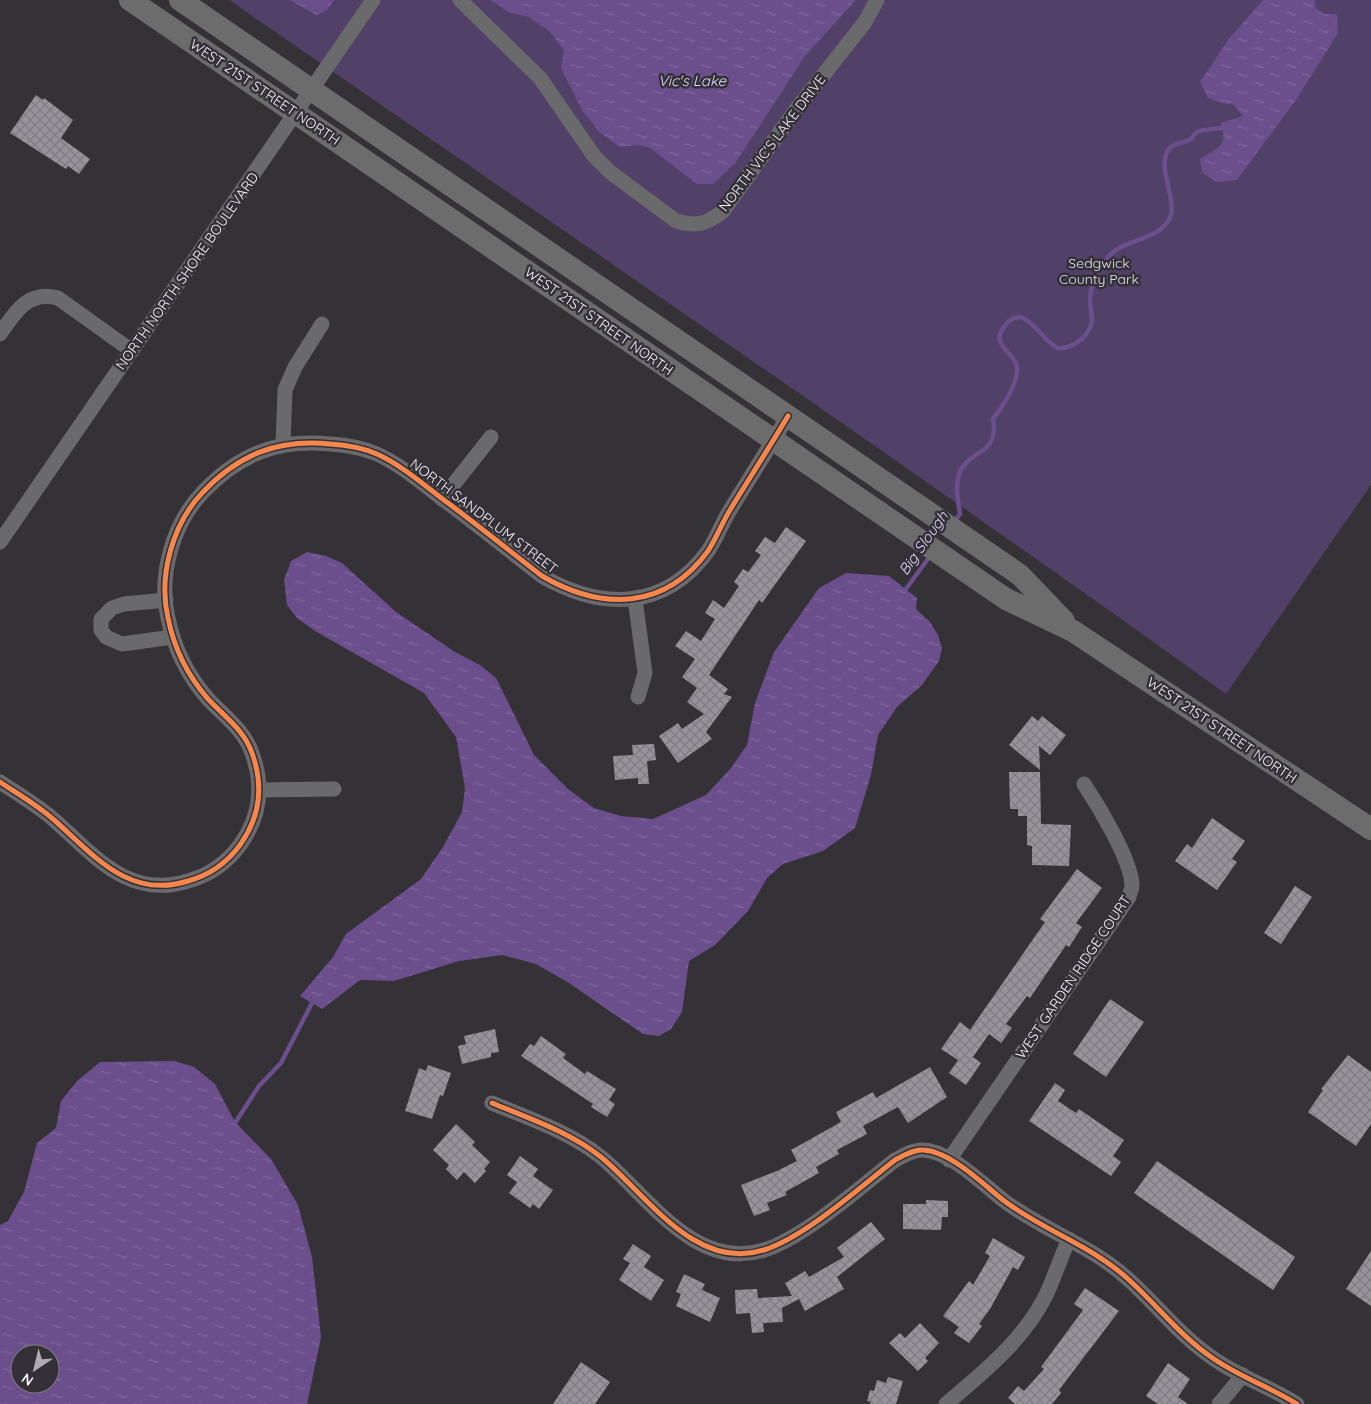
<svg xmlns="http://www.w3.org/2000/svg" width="1371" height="1404" font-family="Quicksand,sans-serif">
  <defs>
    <pattern id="water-ripples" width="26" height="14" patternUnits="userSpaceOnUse" patternTransform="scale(1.25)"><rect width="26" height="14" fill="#6b4e8c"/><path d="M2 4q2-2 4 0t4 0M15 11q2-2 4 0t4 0" fill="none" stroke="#81689d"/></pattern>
    <pattern id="building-cross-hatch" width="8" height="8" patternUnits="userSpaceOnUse" patternTransform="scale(1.25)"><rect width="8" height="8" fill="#96939b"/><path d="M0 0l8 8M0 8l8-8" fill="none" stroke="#7f7c83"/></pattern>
  </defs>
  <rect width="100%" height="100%" fill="#343236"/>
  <path fill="#514067" d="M229,0H1371V485L1226,694C897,458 562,230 229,0Z"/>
  <g fill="url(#water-ripples)" fill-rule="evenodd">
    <path d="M290,0H334L326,11L316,15Z"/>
    <path d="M491,0H856L805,56L736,162L713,184H697L650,148L640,145L620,147L599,132L582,110L561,68L564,50L549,31L529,17L508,12Z"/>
    <path d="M1263,0H1314L1316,8L1324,14H1337L1338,33L1296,100L1237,180L1216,182L1202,172L1200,159C1219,147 1228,147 1221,123L1243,116L1233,104L1221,103L1208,98L1200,82L1228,40Z"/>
    <path d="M307,552L326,556L342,563L396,612L455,652L480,665L496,678L534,755L568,789L594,808L621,816L653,819L706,795L731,768L747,745L755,703L774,652L819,588L846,573L889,576L917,598L916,609L930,622L938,635L942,648L939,661L922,685L897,707L878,735L871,775L855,828L823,851L783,864L767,878L748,911L715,945L689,961L682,1012L671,1029L659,1036L643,1034L569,983L536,964L502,955L459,961L394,981L360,980L322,1009L300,996L333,957L346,934L421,879L443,847L462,812L465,788L456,737L424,693L315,631L297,618L287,605L284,580L291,561Z"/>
    <path d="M174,1061L194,1067L215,1084L235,1122L271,1159L298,1205L312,1257L321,1337L307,1404H0V1225L8,1221L24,1192L37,1143L56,1128L61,1101L77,1081L100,1062ZM20,1354H50V1384H20Z"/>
  </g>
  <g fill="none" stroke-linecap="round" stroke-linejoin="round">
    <g stroke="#6b4e8c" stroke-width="4.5">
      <path d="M953,523L960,514C958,501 955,487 959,474C968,449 1000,456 993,419C1003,405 1015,389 1017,372C1020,355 991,346 1002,330C1023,295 1042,343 1058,348C1064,349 1067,348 1072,345C1078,343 1086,336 1089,330C1095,320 1090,312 1090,301C1090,285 1098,269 1108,257C1123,239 1156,241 1169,220C1180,202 1153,164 1171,147C1176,142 1183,144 1189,140C1192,139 1194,134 1197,132C1203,129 1216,129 1223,128"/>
      <path d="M906,589L930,556"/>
      <path d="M235,1123L259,1086L281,1063L312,1003"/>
    </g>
  </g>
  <g fill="url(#building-cross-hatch)">
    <path d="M36,95L43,100L44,98L73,120L61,138L90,159L79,174L68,166L66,169L10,133Z"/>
    <path d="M786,527L806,541L762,603L759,600L709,675L728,689L724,694L732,697L706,732L712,739L678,763L659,736L678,723L682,729L704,714L687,702L697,688L682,677L695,659L675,646L686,631L701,641L715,619L705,613L713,600L724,608L739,586L734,582L743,569L748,572L761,555L755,551L765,537L775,543Z"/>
    <path d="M1032,716L1038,721L1042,716L1066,735L1050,755L1039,746L1040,770L1009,745Z"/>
    <path d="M654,744L656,760L647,761L649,784H638V778L615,780L613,756L633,755L632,745Z"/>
    <path d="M1009,772H1040L1041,824L1071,825L1069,866L1032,865V846L1027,845V816H1018V809H1010Z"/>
    <path d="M1212,818L1245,841L1232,859L1237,862L1217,890L1175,861L1187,844L1192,848Z"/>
    <path d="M1077,869L1102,888L1076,923L1082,927L1069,947L1066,945L1030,998L1027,996L1006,1024L1012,1028L1001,1043L989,1034L973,1057L981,1063L966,1085L949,1073L958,1060L941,1049L960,1022L970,1030L1045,922L1040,919Z"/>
    <path d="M1295,886L1312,897L1281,944L1264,933Z"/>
    <path d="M1110,999L1144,1022L1106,1077L1073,1054Z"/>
    <path d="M495,1029L499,1052L491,1053V1057L462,1064L458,1046L466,1044L464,1036Z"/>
    <path d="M541,1036L566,1054L563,1058L585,1074L587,1071L616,1089L609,1100L615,1104L607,1117L591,1107L593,1104L521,1056L530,1044L534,1046Z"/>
    <path d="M1348,1055L1371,1072V1124L1356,1146L1308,1112L1323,1090L1321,1089Z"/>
    <path d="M428,1065L451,1073L443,1096L440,1095L432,1119L405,1111L419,1068L426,1071Z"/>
    <path d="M930,1067L947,1097L908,1123L898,1107L863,1126L867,1134L837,1150L839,1154L816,1167L819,1173L785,1192L787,1195L767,1203L770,1210L754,1216L741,1185L777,1171L797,1161L791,1150L841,1122L836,1112L873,1092L876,1098Z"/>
    <path d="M1055,1083L1065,1090L1058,1101L1076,1113L1079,1109L1124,1140L1113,1156L1121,1162L1111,1176L1029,1121Z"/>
    <path d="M456,1124L475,1142L472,1145L490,1162L484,1169L486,1171L475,1183L464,1172L457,1180L446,1169L449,1165L433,1150Z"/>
    <path d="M520,1156L538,1169L533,1176L553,1190L539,1209L533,1204L530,1208L509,1193L517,1182L507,1175Z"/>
    <path d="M1157,1161L1295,1257L1273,1290L1134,1193Z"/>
    <path d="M926,1200L948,1201V1217H942L941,1230L903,1229V1204H926Z"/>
    <path d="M871,1222L885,1239L837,1277L844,1289L805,1311L799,1299L782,1308L783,1322L763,1323L764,1332L752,1333L750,1313L736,1314L735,1290L757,1289L758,1298L792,1296L785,1283L805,1271L809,1277L844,1257L837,1248Z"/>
    <path d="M993,1238L1025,1257L1018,1270L1013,1267L990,1309L979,1324L982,1326L969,1343L954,1333L959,1327L943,1316L969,1281L973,1285L990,1256L985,1253Z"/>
    <path d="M633,1244L651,1256L644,1267L664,1280L651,1301L619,1280L630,1263L623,1259Z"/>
    <path d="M1371,1251V1306L1346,1289Z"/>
    <path d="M684,1274L705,1284L702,1290L720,1298L710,1322L676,1306L681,1294L676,1292Z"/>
    <path d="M1085,1288L1119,1311L1059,1390L1061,1393L1052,1404H1015L1008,1398L1018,1386L1024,1391L1044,1369L1041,1367L1083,1310L1074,1304Z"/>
    <path d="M920,1323L939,1343L925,1358L928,1361L918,1371L889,1343L900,1333L905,1338Z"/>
    <path d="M581,1362L610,1382L595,1404H553Z"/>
    <path d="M1168,1363L1190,1379L1178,1397L1188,1404H1158L1146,1396Z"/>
    <path d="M888,1377L903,1381L896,1404H870L871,1402L867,1401L870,1390L874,1391L877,1380L886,1383Z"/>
  </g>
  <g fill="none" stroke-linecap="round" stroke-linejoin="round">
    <g stroke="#6a696c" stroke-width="15">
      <path d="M460,0L540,78L594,156L610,172L676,221C696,227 707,224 723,211L798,107L865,22L877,0"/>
      <path d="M0,334C15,312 28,290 58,298L132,351"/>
      <path d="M283,445L285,390L295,367L322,324"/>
      <path d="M442,499L491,437"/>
      <path d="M0,542L373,0"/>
      <path d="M635,599L645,673L638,697"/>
      <path d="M166,600L124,604L112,608L101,619V630L106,637L122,644L173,637"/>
      <path d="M0,782C18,794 37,805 53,819C93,854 128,900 188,881C210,875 226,864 240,845C260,817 264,786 252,753C244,730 225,717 208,699C188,676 174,648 168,618C158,575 173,523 203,492C239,454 278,439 330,444C346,445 361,447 377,454C403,466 425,486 448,503C480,527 511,552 542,576C602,611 665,610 708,551C716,539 722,523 730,510C749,479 769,448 788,416"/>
      <path d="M259,790L334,789"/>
      <path d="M492,1103C528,1118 570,1132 601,1157C646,1194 695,1272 764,1250C805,1237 859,1188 895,1160C903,1156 914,1149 923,1150C950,1151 983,1184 1003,1200C1042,1230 1091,1245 1128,1279C1157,1305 1181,1337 1214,1359C1240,1377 1270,1387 1297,1404"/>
      <path d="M949,1160L1129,897C1129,894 1132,889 1132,886C1132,861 1098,805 1084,784"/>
      <path d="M946,1404C984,1372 1025,1339 1047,1293C1055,1275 1061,1257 1069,1239"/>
      <path d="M1219,1404L1243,1375"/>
    </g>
    <g stroke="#6c6c6d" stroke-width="22">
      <path d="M130,0L1006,599L1073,631L1371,829"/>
      <path d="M180,0L1020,575L1064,621"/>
    </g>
    <defs>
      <g id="cycleway">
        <path d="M0,782C18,794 37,805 53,819C93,854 128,900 188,881C210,875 226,864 240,845C260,817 264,786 252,753C244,730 225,717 208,699C188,676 174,648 168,618C158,575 173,523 203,492C239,454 278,439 330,444C346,445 361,447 377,454C403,466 425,486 448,503C480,527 511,552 542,576C602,611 665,610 708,551C716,539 722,523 730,510C749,479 769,448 788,416"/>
        <path d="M492,1103C528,1118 570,1132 601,1157C646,1194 695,1272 764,1250C805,1237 859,1188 895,1160C903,1156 914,1149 923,1150C950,1151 983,1184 1003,1200C1042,1230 1091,1245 1128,1279C1157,1305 1181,1337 1214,1359C1240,1377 1270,1387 1297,1404"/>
      </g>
    </defs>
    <use href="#cycleway" stroke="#333038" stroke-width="8"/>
    <use href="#cycleway" stroke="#f5874c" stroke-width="5"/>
  </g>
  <g text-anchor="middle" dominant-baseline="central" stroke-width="5" stroke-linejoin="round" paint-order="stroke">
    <g font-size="14" fill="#f3f1f6" stroke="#333038">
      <text transform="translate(265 92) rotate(34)">WEST 21ST STREET NORTH</text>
      <text transform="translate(772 143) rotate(-53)">NORTH VIC'S LAKE DRIVE</text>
      <text transform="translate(187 271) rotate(-55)">NORTH NORTH SHORE BOULEVARD</text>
      <text transform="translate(599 321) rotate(35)">WEST 21ST STREET NORTH</text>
      <text transform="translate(484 516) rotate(37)">NORTH SANDPLUM STREET</text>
      <text transform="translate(1222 730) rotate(34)">WEST 21ST STREET NORTH</text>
      <text transform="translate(1073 977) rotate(-56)">WEST GARDEN RIDGE COURT</text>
    </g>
    <g font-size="14" fill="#e4dcf0" stroke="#333038">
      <text x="1099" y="263">Sedgwick<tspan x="1099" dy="16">County Park</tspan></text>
    </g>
    <g font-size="15" font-style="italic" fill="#e0d0f7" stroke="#333038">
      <text x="692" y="80">Vic's Lake</text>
      <text transform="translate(923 543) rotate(-55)">Big Slough</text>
    </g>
  </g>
  <g transform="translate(35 1369) rotate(215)"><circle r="24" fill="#333038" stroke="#807d84"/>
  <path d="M0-4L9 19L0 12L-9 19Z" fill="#b0aeb3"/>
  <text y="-8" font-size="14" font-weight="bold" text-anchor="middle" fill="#f3f1f6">N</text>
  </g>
</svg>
